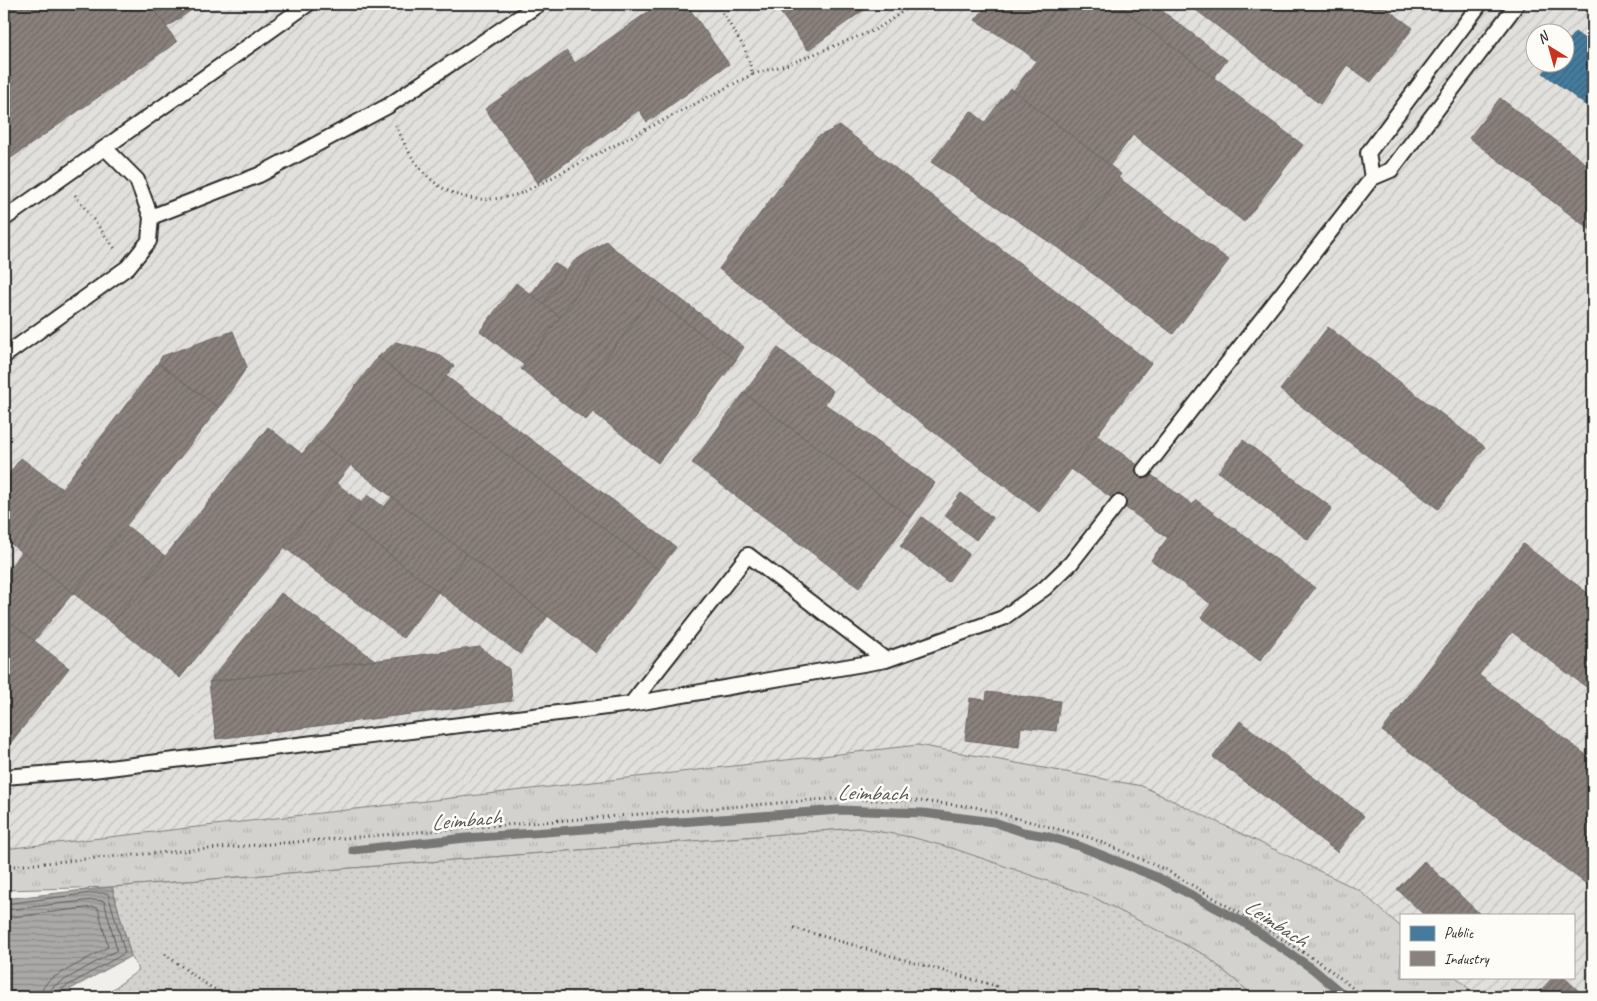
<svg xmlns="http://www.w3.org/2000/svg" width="1597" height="1001" font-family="Caveat,sans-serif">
  <defs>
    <pattern id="industrial-furrows" width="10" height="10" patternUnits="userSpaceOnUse" patternTransform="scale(1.25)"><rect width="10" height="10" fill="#e1e0dc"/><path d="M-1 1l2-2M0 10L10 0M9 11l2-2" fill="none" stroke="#c1c0bd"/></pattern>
    <pattern id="grass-tufts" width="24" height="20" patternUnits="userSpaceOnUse" patternTransform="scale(1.25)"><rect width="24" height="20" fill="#d3d2cf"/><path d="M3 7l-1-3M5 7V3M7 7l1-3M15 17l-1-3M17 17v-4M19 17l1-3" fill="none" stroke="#b5b4b2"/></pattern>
    <pattern id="park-dots" width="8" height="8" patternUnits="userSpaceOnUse" patternTransform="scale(1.25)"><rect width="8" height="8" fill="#d3d2cf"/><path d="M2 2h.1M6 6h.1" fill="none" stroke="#b5b4b2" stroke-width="1.8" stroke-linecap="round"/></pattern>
    <pattern id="water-rules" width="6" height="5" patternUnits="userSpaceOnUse" patternTransform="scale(1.25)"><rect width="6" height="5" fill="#aaa9a7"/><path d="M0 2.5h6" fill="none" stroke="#8b8a88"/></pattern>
    <pattern id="public-hatch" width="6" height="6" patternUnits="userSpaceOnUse" patternTransform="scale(1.25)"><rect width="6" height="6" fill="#457b9d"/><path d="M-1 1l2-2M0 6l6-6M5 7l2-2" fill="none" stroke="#3a6580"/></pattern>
    <pattern id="industry-hatch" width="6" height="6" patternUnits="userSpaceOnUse" patternTransform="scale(1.25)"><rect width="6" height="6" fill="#8a817c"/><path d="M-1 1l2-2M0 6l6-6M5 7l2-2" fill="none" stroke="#716a66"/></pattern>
  </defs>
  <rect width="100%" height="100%" fill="#f0efeb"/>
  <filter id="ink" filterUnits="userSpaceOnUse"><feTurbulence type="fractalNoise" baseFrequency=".02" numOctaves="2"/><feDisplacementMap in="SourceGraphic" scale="10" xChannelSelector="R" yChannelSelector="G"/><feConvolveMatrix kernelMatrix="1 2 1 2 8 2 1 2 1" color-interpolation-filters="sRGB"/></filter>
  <g filter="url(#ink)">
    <path fill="url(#industrial-furrows)" fill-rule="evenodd" d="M4,4H1593V997H1478L1456,977H1573V915H1401V927L1359,890L918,745L4,849ZM1534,32H1564V62H1534Z"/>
    <path fill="url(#grass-tufts)" stroke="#7f7e7d" d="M918,745L1142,786L1359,890L1401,927V977H1456L1478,997H1255L1205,955L858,828L112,887L4,890V849Z"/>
    <path fill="url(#park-dots)" stroke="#7f7e7d" d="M858,828L911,837L955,849L1091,896L1205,955L1255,997H184L181,995L179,997H107L113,989L139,970L131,956L112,887Z"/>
    <path fill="url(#water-rules)" stroke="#777775" d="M112,887L131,956L56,997H4V899Z"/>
    <path fill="url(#public-hatch)" stroke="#3d637b" d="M1575,32L1593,45V122L1586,117L1592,110L1543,73L1552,62H1564V46Z"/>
    <g fill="url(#industry-hatch)" stroke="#6e6764">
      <path d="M4,4H150L177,42L4,163Z"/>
      <path d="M150,4H200L167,27Z"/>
      <path d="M659,4H686L729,64L647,122L639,110L538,183L485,109L567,51L575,63Z"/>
      <path d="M774,4H872L808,50Z"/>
      <path d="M988,4H1059L1024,51L975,20Z"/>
      <path d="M1060,4H1116L1303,145L1244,222L1133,135L1110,165L1013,91L1036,61L1024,51Z"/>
      <path d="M1116,4H1153L1227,60L1214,78Z"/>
      <path d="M1188,4H1380L1413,28L1371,82L1347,65L1320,104Z"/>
      <path d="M1010,88L1121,174L1064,252L931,162L971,111L985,122Z"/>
      <path d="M1500,98L1593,169V232L1469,138Z"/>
      <path d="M840,126L1151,363L1039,512L719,269L817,137Z"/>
      <path d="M1119,178L1229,260L1173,334L1064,252Z"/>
      <path d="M606,241L612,247L560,317L543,303L574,261Z"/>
      <path d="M612,247L744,347L736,360L652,297L569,408L521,369Z"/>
      <path d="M554,263L567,271L543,303L531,294Z"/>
      <path d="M516,283L560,317L524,365L480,331Z"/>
      <path d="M652,297L736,360L658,463L593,412L586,420L569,408Z"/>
      <path d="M1328,327L1485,447L1438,509L1280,390Z"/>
      <path d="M233,331L247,367L219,408L158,363L162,356Z"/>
      <path d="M396,342L438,354L454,366L430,396L378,357Z"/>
      <path d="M778,348L833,391L825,404L935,483L911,518L744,393Z"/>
      <path d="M378,357L659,570L596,653L315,438Z"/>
      <path d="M158,363L219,408L73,593L16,548Z"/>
      <path d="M446,376L529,438L512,459L430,396Z"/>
      <path d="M744,393L911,518L859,588L692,463Z"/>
      <path d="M268,427L302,454L315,438L350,466L180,678L112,623Z"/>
      <path d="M1096,435L1193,505L1168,538L1071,469Z"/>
      <path d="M529,438L676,547L659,570L512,459Z"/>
      <path d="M1243,440L1332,508L1308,540L1218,472Z"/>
      <path d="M21,458L62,489L16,548L4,538V480Z"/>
      <path d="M336,483L362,503L312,569L284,547Z"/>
      <path d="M961,493L993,518L976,540L944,515Z"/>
      <path d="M368,495L384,507L392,497L467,554L438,592L347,522Z"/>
      <path d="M1196,500L1315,588L1260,661L1201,617L1211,604L1151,560Z"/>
      <path d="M922,517L969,554L948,582L900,546Z"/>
      <path d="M347,522L438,592L403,638L312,569Z"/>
      <path d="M127,526L165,556L112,623L73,593Z"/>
      <path d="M1523,544L1593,597V692L1512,632L1479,675L1593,760V889L1382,731Z"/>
      <path d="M22,552L73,593L34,641L4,617V575Z"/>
      <path d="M467,554L548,616L520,654L438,592Z"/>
      <path d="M281,593L375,660L209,682Z"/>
      <path d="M4,617L69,668L6,749L4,747Z"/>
      <path d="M480,647L509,669L512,701L216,739L209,682Z"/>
      <path d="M987,692L1060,701L1056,731L1021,727L1019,747L965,740L970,698L986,700Z"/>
      <path d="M1240,721L1364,816L1337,852L1213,757Z"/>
      <path d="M1424,861L1481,915H1424L1397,889Z"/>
      <path d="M1553,977H1564L1585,997H1546L1540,991Z"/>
    </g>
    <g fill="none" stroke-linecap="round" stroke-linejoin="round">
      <g stroke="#5e5d5d" stroke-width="1">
        <path d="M4,904L92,893H106L108,894L125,953L58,991L55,997"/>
        <path d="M4,910L93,900L104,901L117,950L54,986L50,991L49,997"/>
        <path d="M4,918L93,907L98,908L108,947L49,980L43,988L41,997"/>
      </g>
      <path stroke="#777775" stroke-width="9" d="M353,850L466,838L839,810L923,813L994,822L1023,832L1046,836L1079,846L1159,878L1243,922L1313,969L1346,997"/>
      <defs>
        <g id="service">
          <path d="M1372,178L1368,153L1480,4"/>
          <path d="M151,217L259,175L388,106L539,4"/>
          <path d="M4,219L308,4"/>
          <path d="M4,356L128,267L149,241L151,217L137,180L105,148"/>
          <path d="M1144,470L1372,178L1391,170L1517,4"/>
          <path d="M886,660L748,555L631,704L886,660L1003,618L1045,588L1071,563L1118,503"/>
          <path d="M4,777L93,770L631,704"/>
        </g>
      </defs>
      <use href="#service" stroke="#2b2b2b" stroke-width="18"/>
      <g stroke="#2b2b2b" stroke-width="3" stroke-dasharray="1 4" stroke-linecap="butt">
        <path d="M753,74L789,64L877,29L914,4"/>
        <path d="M396,125C419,184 458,213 522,193L753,74L745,49L717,4"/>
        <path d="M75,195L116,250"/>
        <path d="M4,867L96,858L828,799L919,801L975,807L1091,838L1166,870L1255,922L1325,966L1364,997"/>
        <path d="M794,928L996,986L993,997"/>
        <path d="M165,954L201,981L227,997"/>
        <path d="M1134,997L1140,984"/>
      </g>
      <use href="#service" stroke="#fdfcf7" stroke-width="14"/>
    </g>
  </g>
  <g text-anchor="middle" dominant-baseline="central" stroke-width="5" stroke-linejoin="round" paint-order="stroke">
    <g font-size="22" font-style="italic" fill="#575756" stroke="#fdfcf7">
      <text transform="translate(872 793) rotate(1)">Leimbach</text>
      <text transform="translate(466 820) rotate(-5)">Leimbach</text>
      <text transform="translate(1276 923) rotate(33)">Leimbach</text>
    </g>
  </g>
  <rect width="1597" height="1001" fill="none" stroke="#fdfcf7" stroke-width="20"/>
  <rect x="10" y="10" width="1577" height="981" fill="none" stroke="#2b2b2b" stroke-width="2" filter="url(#ink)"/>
  <rect x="1400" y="914" width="175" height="65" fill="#fdfcf7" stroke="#a9a8a5"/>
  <rect x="1410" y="926" width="25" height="15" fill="#457b9d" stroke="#a9a8a5"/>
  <text x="1444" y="938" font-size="15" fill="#2b2b2b">Public</text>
  <rect x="1410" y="951" width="25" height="15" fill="#8a817c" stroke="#a9a8a5"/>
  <text x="1444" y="964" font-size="15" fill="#2b2b2b">Industry</text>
  <g transform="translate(1550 48) rotate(323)"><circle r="24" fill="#fdfcf7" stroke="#a9a8a5"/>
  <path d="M0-4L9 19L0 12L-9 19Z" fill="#c8321e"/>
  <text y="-8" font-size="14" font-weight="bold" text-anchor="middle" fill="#2b2b2b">N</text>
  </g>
</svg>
